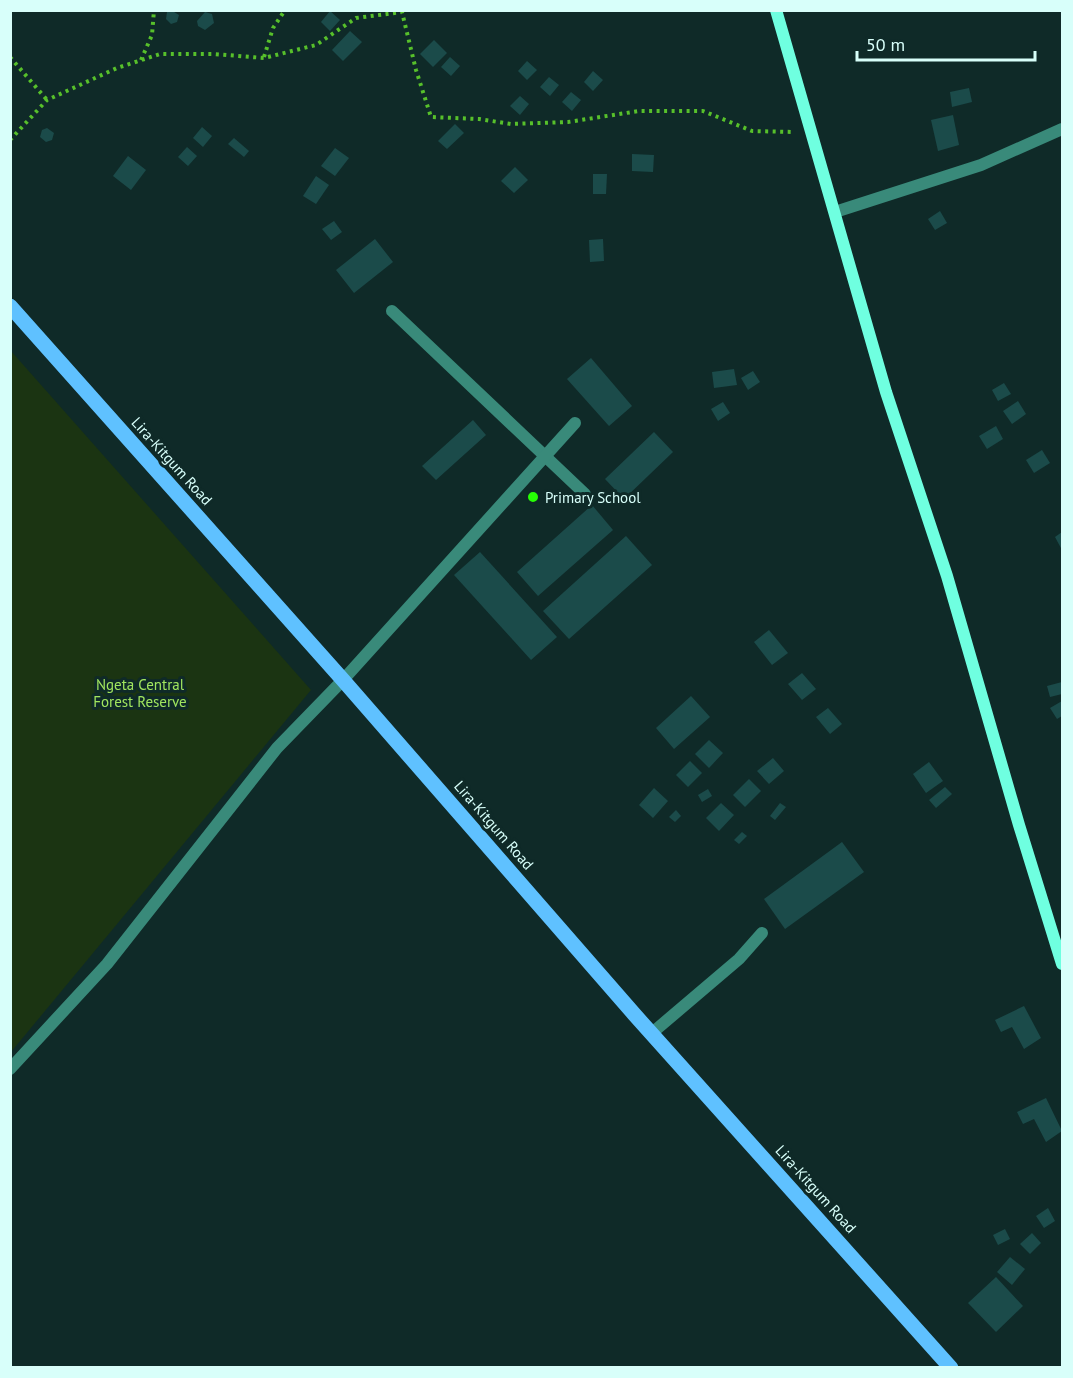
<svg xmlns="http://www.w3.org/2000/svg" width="1073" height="1378" font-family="'PT Sans',sans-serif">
  <rect width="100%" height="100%" fill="#0f2a28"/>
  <path fill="#1b3412" d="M11,351L311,690L11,1052H10Z"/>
  <g fill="#1b4b4a">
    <path d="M171,10L179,15L177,22L171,24L166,19L167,12Z"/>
    <path d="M330,11L340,20L330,31L321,22Z"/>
    <path d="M205,12L212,14L214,23L205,30L198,26L197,21Z"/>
    <path d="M350,31L362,42L343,61L332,50Z"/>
    <path d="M434,40L447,53L433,67L420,54Z"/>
    <path d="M450,57L460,66L451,76L441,67Z"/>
    <path d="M527,61L537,70L527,80L518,71Z"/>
    <path d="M593,71L603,80L593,91L584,82Z"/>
    <path d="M549,77L559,85L550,96L540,87Z"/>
    <path d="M969,88L972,102L952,107L950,92Z"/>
    <path d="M571,92L581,100L572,111L562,102Z"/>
    <path d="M520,96L529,104L520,115L510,106Z"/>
    <path d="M953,115L959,145L938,151L931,120Z"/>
    <path d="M455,124L464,133L447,149L438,141Z"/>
    <path d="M202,127L212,136L203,147L193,138Z"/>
    <path d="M47,128L54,133L52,140L46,142L40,137L42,130Z"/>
    <path d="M234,138L249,151L244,157L228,144Z"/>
    <path d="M187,147L197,156L188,166L178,157Z"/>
    <path d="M335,148L349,158L335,176L321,166Z"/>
    <path d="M632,154L654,155L653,172L632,171Z"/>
    <path d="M128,156L146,170L131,190L113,176Z"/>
    <path d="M515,167L528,180L514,193L501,181Z"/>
    <path d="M593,174H607L606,194H593Z"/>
    <path d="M316,176L329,185L316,204L303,196Z"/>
    <path d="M940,211L947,223L935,230L928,219Z"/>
    <path d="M334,221L342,232L331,240L322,229Z"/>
    <path d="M375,239L393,262L354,293L336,270Z"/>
    <path d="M603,239L604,261L590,262L589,240Z"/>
    <path d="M591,358L632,406L609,426L567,379Z"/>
    <path d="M734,369L737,385L714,388L712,372Z"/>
    <path d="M753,371L760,382L748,390L741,378Z"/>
    <path d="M1004,383L1011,394L998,401L992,390Z"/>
    <path d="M1018,401L1026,414L1012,424L1003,411Z"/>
    <path d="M723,402L730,413L718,421L711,409Z"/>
    <path d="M473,420L486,435L436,480L422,466Z"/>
    <path d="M996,426L1003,439L987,449L979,436Z"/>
    <path d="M654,432L673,452L624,499L605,479Z"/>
    <path d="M1042,450L1050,463L1034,473L1026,460Z"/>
    <path d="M592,505L613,530L538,596L517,572Z"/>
    <path d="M1062,532V550L1055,537Z"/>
    <path d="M626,536L652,565L569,639L543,611Z"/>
    <path d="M480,552L557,637L531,660L454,575Z"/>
    <path d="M769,630L788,653L772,665L754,642Z"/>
    <path d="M802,673L816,689L802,700L788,684Z"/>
    <path d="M1062,682V694L1050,697L1047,686Z"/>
    <path d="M691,696L710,717L674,749L656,728Z"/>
    <path d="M1062,701V716L1057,719L1050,708Z"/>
    <path d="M828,708L842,724L830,734L816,717Z"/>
    <path d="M709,740L723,753L709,768L695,754Z"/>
    <path d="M773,758L784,771L769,784L757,771Z"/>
    <path d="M690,761L702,773L688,787L676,775Z"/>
    <path d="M929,762L943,781L926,793L913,774Z"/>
    <path d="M749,779L761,791L745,807L733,795Z"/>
    <path d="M945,787L952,794L936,808L929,800Z"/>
    <path d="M654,788L668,801L653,818L639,805Z"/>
    <path d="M708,789L712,796L702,802L698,795Z"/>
    <path d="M721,803L734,815L719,831L706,818Z"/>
    <path d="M780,803L786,807L775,820L770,816Z"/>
    <path d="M676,810L681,816L675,822L669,817Z"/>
    <path d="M742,832L747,836L739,844L734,840Z"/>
    <path d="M842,842L864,872L785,929L764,899Z"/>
    <path d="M1024,1006L1041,1038L1024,1049L1012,1027L1001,1032L995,1020Z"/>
    <path d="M1046,1098L1062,1131L1046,1142L1034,1119L1023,1124L1017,1112Z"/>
    <path d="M1048,1208L1055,1221L1044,1228L1036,1216Z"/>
    <path d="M1005,1229L1010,1239L998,1245L993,1235Z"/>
    <path d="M1032,1233L1041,1243L1030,1254L1020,1244Z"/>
    <path d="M1010,1257L1025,1269L1012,1285L997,1272Z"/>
    <path d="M996,1277L1023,1306L996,1332L968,1303Z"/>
  </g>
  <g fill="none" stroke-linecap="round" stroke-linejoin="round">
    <g stroke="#57c02b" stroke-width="4" stroke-dasharray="3 4.5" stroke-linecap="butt">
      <path d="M10,57L47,100"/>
      <path d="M264,57L273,28L285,10"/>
      <path d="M141,60L152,35L154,10"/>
      <path d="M10,140L47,100L117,68L160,54H214L264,58L316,45L356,18L402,12L416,70L431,117L479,119L511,124L568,122L639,111H703L752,131L794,132"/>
    </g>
    <g stroke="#398a7a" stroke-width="12">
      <path d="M835,212L981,165L1062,129"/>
      <path d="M392,311L585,494"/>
      <path d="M343,680L575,423"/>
      <path d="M652,1033L739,959L762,933"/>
    </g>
    <path stroke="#398a7a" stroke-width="12" d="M10,1069L107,964L277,748L343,680"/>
    <path stroke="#6fffe0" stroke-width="12" d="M776,10L886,392L947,576L1019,825L1062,964"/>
    <path stroke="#5fc1ff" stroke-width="15" d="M10,306L343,680L634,1014L951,1368"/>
  </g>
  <circle fill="#26ff04" stroke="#0f2a28" stroke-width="2" cx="533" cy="497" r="6"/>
  <g text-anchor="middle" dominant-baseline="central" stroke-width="6" stroke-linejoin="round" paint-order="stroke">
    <g font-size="15" fill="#d8fffa" stroke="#0f2a28">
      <text transform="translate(172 461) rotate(48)">Lira-Kitgum Road</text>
      <text transform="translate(494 825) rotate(49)">Lira-Kitgum Road</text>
      <text transform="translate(816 1189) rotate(48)">Lira-Kitgum Road</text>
    </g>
    <g font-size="15" fill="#d8fffa" stroke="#0f2a28" text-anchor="start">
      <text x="545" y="497">Primary School</text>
    </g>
    <g font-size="15" fill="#a0e55e" stroke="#0f2a28">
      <text x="140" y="684">Ngeta Central<tspan x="140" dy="17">Forest Reserve</tspan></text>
    </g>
  </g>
  <rect width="1073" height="1378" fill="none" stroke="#d8fffa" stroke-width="24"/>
  <path d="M857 51v9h178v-9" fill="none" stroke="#d8fffa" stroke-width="3"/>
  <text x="866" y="51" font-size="18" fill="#d8fffa" stroke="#0f2a28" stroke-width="4.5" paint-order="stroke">50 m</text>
</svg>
